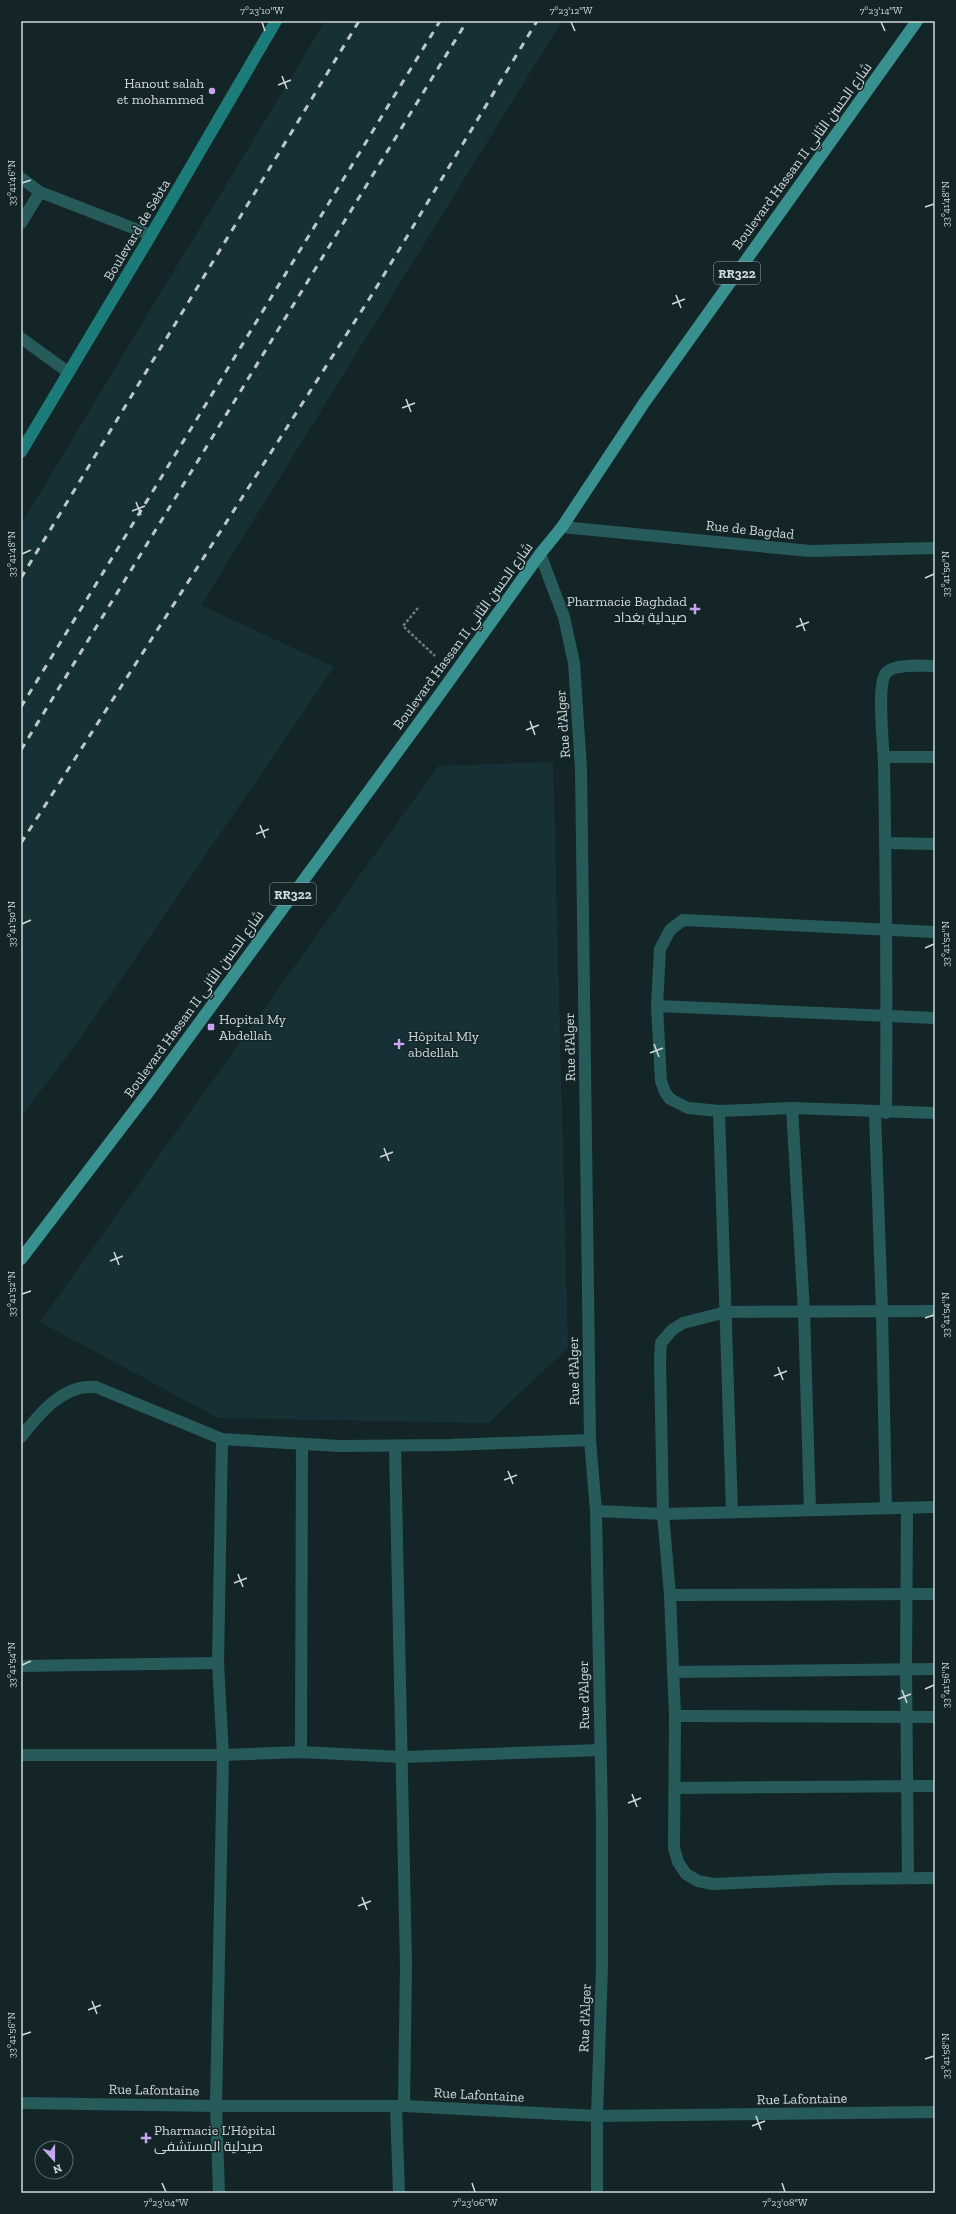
<svg xmlns="http://www.w3.org/2000/svg" width="956" height="2214" font-family="'Zilla Slab',Cairo,serif">
  <rect width="100%" height="100%" fill="#142528"/>
  <g fill="#173035">
    <path d="M325,21H562L201,605L334,667L80,1039L21,1117V524Z"/>
    <path d="M553,762L568,1348L488,1423L218,1418L40,1322L438,766Z"/>
  </g>
  <g fill="none" stroke-linecap="round" stroke-linejoin="round">
    <path stroke="#6c7a7d" stroke-width="2.5" stroke-dasharray="3 2" stroke-linecap="butt" d="M418,608L403,626L435,656"/>
    <g stroke="#275b5a" stroke-width="12">
      <path d="M21,178L40,192L151,235"/>
      <path d="M21,223L40,192"/>
      <path d="M21,338L68,372"/>
      <path d="M562,527L810,551L935,548"/>
      <path d="M540,554L564,617L574,663L581,768L590,1440L596,1511L602,1820V1967L597,2116V2193"/>
      <path d="M884,757H935"/>
      <path d="M885,843L935,844"/>
      <path d="M935,932L683,920L670,930L660,949L657,1006L661,1081L665,1092L670,1099L688,1108L719,1111L792,1108L935,1113"/>
      <path d="M657,1006L935,1018"/>
      <path d="M792,1108L804,1312L810,1510"/>
      <path d="M719,1111L732,1512"/>
      <path d="M875,1113L882,1312L886,1508"/>
      <path d="M886,1113C887,997 886,881 884,766C884,746 876,686 886,673C893,663 923,666 935,666"/>
      <path d="M935,1311L726,1312L683,1323L672,1330L661,1343L660,1360L663,1514L670,1595L675,1716L674,1848L678,1862L686,1874L698,1881L713,1884L831,1879L935,1878"/>
      <path d="M21,1437C40,1413 63,1384 96,1387L222,1439L339,1446L450,1445L590,1440"/>
      <path d="M395,1446L406,1965L404,2106"/>
      <path d="M907,1508L906,1669L908,1878"/>
      <path d="M596,1511L663,1514L935,1507"/>
      <path d="M670,1595L935,1594"/>
      <path d="M21,1666L218,1663"/>
      <path d="M673,1672L935,1669"/>
      <path d="M675,1716L935,1717"/>
      <path d="M301,1752L302,1444"/>
      <path d="M21,1755H223L301,1752L403,1757L600,1750"/>
      <path d="M676,1788L935,1786"/>
      <path d="M21,2103L216,2106H404L597,2116L935,2112"/>
      <path d="M396,2107L399,2193"/>
      <path d="M219,2193L216,2106L223,1755L218,1663L222,1439"/>
    </g>
    <path stroke="#1c7c79" stroke-width="12" d="M21,452L151,235L276,21"/>
    <path stroke="#38918e" stroke-width="12" d="M21,1259L147,1094L437,698L540,554L562,527L644,403L917,21"/>
    <g stroke="#bcc6c9" stroke-width="3" stroke-dasharray="7 7" stroke-linecap="butt">
      <path d="M21,578L359,21"/>
      <path d="M21,707L440,21"/>
      <path d="M21,750L467,21"/>
      <path d="M21,843L373,293L537,21"/>
    </g>
  </g>
  <path fill="none" stroke="#cfd9dc" stroke-width="1.5" d="M262,22L265,31M571,22L575,31M881,22L885,31M282,76L287,89M278,85L291,80M22,183L31,180M925,207L934,204M676,295L681,308M672,304L685,299M406,399L411,412M402,408L415,403M136,502L141,515M132,511L145,506M22,554L31,550M925,578L934,574M800,618L805,631M796,627L809,622M530,721L535,735M526,730L539,725M260,825L265,838M256,834L269,829M22,924L31,920M925,948L934,944M654,1044L659,1057M650,1053L663,1048M384,1148L389,1161M380,1157L393,1152M114,1252L119,1265M110,1261L123,1256M22,1294L31,1291M925,1318L934,1315M778,1367L783,1380M774,1376L787,1371M508,1471L513,1484M504,1480L517,1475M238,1574L243,1587M234,1583L247,1578M22,1665L31,1661M925,1689L934,1685M902,1690L907,1703M898,1699L911,1694M632,1794L637,1807M628,1803L641,1798M362,1897L367,1910M358,1906L371,1901M92,2001L97,2014M88,2010L101,2005M22,2035L31,2032M925,2059L934,2056M756,2116L761,2130M752,2126L765,2121M162,2183L166,2192M472,2183L475,2192M782,2183L785,2192"/>
  <g fill="#c8a6ef" stroke="#142528" stroke-width="1.5">
    <circle cx="212" cy="91" r="4"/>
    <path d="M693 603h4v4h4v4h-4v4h-4v-4h-4v-4h4z"/>
    <rect x="207" y="1023" width="8" height="8" rx="2"/>
    <path d="M397 1038h4v4h4v4h-4v4h-4v-4h-4v-4h4z"/>
    <path d="M144 2132h4v4h4v4h-4v4h-4v-4h-4v-4h4z"/>
  </g>
  <g text-anchor="middle" dominant-baseline="central" stroke-width="3" stroke-linejoin="round" paint-order="stroke">
    <g fill="#142528" stroke="#97a3a6" stroke-width="1">
      <rect x="714" y="262" width="46" height="22" rx="3"/>
      <rect x="270" y="883" width="46" height="22" rx="3"/>
    </g>
    <g font-size="13" font-weight="bold" fill="#cfd9dc">
      <text x="737" y="273">RR322</text>
      <text x="293" y="894">RR322</text>
    </g>
    <g font-size="14" fill="#cfd9dc" stroke="#142528" text-anchor="start">
      <text x="204" y="83" text-anchor="end">Hanout salah<tspan x="204" dy="16">et mohammed</tspan></text>
      <text x="687" y="601" text-anchor="end">Pharmacie Baghdad<tspan x="687" dy="16">صيدلية بغداد</tspan></text>
      <text x="219" y="1019">Hopital My<tspan x="219" dy="16">Abdellah</tspan></text>
      <text x="408" y="1036">Hôpital Mly<tspan x="408" dy="16">abdellah</tspan></text>
      <text x="154" y="2130">Pharmacie L'Hôpital<tspan x="154" dy="16">صيدلية المستشفى</tspan></text>
    </g>
    <g font-size="14" fill="#cfd9dc" stroke="#142528">
      <text transform="translate(802 156) rotate(-54)">Boulevard Hassan II شارع الحسن الثاني</text>
      <text transform="translate(137 230) rotate(-59)">Boulevard de Sebta</text>
      <text transform="translate(750 530) rotate(6)">Rue de Bagdad</text>
      <text transform="translate(463 636) rotate(-54)">Boulevard Hassan II شارع الحسن الثاني</text>
      <text transform="translate(563 724) rotate(-94)">Rue d'Alger</text>
      <text transform="translate(194 1004) rotate(-54)">Boulevard Hassan II شارع الحسن الثاني</text>
      <text transform="translate(570 1047) rotate(-91)">Rue d'Alger</text>
      <text transform="translate(574 1371) rotate(-91)">Rue d'Alger</text>
      <text transform="translate(584 1695) rotate(-91)">Rue d'Alger</text>
      <text transform="translate(585 2018) rotate(-88)">Rue d'Alger</text>
      <text transform="translate(154 2090) rotate(1)">Rue Lafontaine</text>
      <text transform="translate(479 2095) rotate(3)">Rue Lafontaine</text>
      <text transform="translate(802 2099) rotate(-1)">Rue Lafontaine</text>
    </g>
  </g>
  <rect width="956" height="2214" fill="none" stroke="#142528" stroke-width="44"/>
  <g transform="translate(54 2160) rotate(159)"><circle r="19" fill="#142528" stroke="#5f6d70"/>
  <path d="M0-3L7 15L0 10L-7 15Z" fill="#c8a6ef"/>
  <text y="-6" font-size="11" font-weight="bold" text-anchor="middle" fill="#cfd9dc">N</text>
  </g>
  <rect x="22" y="22" width="912" height="2170" fill="none" stroke="#cfd9dc" stroke-width="1.5"/>
  <g font-size="10" text-anchor="middle" fill="#cfd9dc">
    <text x="262" y="14">7°23'10"W</text>
    <text x="571" y="14">7°23'12"W</text>
    <text x="881" y="14">7°23'14"W</text>
    <text transform="translate(11 183) rotate(-90)" y="4">33°41'46"N</text>
    <text transform="translate(945 204) rotate(-90)" y="4">33°41'48"N</text>
    <text transform="translate(11 554) rotate(-90)" y="4">33°41'48"N</text>
    <text transform="translate(945 574) rotate(-90)" y="4">33°41'50"N</text>
    <text transform="translate(11 924) rotate(-90)" y="4">33°41'50"N</text>
    <text transform="translate(945 944) rotate(-90)" y="4">33°41'52"N</text>
    <text transform="translate(11 1294) rotate(-90)" y="4">33°41'52"N</text>
    <text transform="translate(945 1315) rotate(-90)" y="4">33°41'54"N</text>
    <text transform="translate(11 1665) rotate(-90)" y="4">33°41'54"N</text>
    <text transform="translate(945 1685) rotate(-90)" y="4">33°41'56"N</text>
    <text transform="translate(11 2035) rotate(-90)" y="4">33°41'56"N</text>
    <text transform="translate(945 2056) rotate(-90)" y="4">33°41'58"N</text>
    <text x="166" y="2206">7°23'04"W</text>
    <text x="475" y="2206">7°23'06"W</text>
    <text x="785" y="2206">7°23'08"W</text>
  </g>
</svg>
